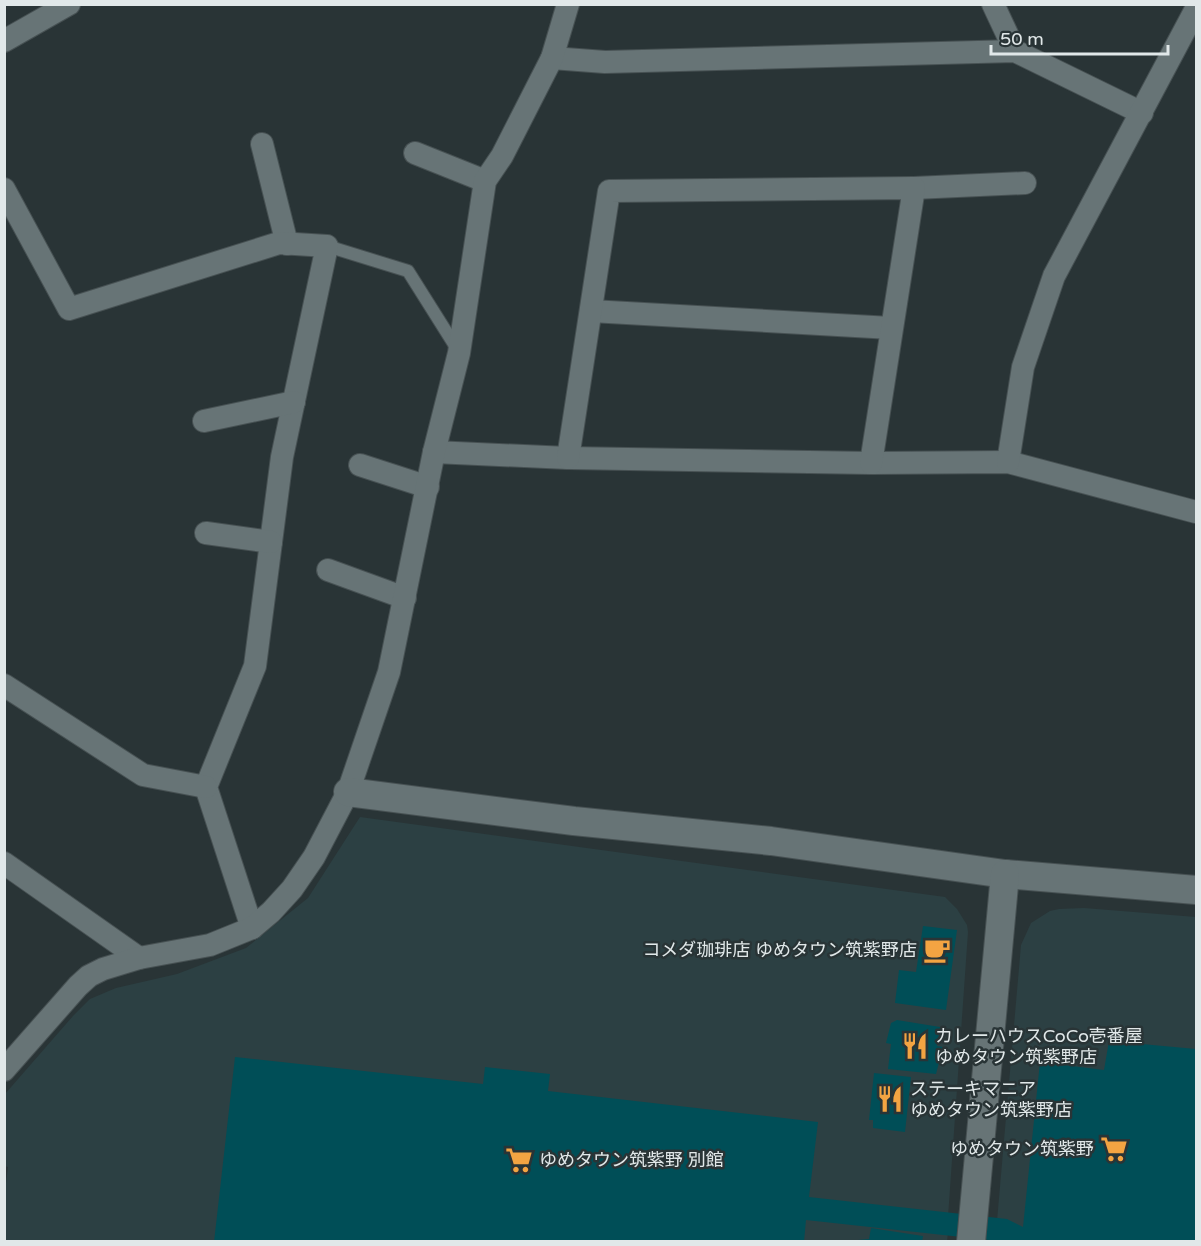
<svg xmlns="http://www.w3.org/2000/svg" width="1201" height="1246" font-family="'Varela Round','Noto Sans JP',sans-serif">
  <rect width="100%" height="100%" fill="#293436"/>
  <path fill="#2c4043" d="M360,817L945,897L957,909L967,925L968,932L948,1217L997,1221L1021,945L1031,923L1050,911L1059,909L1084,908L1196,917V1241L994,1242L995,1236L948,1231L947,1242H5L4,1198L8,1167L4,1166L5,1094L73,1016L90,999L116,988L177,974L246,948L308,898Z"/>
  <g fill="#004e57">
    <path d="M923,926L957,930L946,1010L895,1003L899,970L916,972Z"/>
    <path d="M897,1020L940,1027L937,1046L943,1047L936,1074L888,1069L891,1044L886,1043L891,1023Z"/>
    <path d="M1109,1041L1196,1049V1242H1007L806,1220L804,1242H214L235,1057L483,1084L485,1067L550,1074L548,1091L818,1122L809,1197L1007,1219L1023,1227L1040,1062L1104,1070Z"/>
    <path d="M874,1073L911,1077L905,1132L873,1128V1120H869Z"/>
    <path d="M871,1228L923,1236L922,1242H858V1240L869,1239Z"/>
  </g>
  <g fill="none" stroke-linecap="round" stroke-linejoin="round">
    <defs>
      <path id="service" d="M327,246L408,271L459,352"/>
      <g id="minor">
        <path d="M993,4L1015,51"/>
        <path d="M4,41L69,4"/>
        <path d="M552,58L605,62L1015,51L1142,113"/>
        <path d="M262,144L287,244"/>
        <path d="M415,153L485,181"/>
        <path d="M914,188L1025,183"/>
        <path d="M4,189L69,309L279,243L327,246L282,457L255,666L206,787L252,928"/>
        <path d="M591,311L891,328"/>
        <path d="M204,421L294,402"/>
        <path d="M434,452L568,458L871,463L1008,462L1196,512"/>
        <path d="M568,458L609,191L914,188L871,463"/>
        <path d="M1008,462L1023,367L1054,276L1196,9"/>
        <path d="M360,465L428,487"/>
        <path d="M206,533L271,542"/>
        <path d="M328,570L405,598"/>
        <path d="M4,685L143,775L206,787"/>
        <path d="M4,863L139,958"/>
        <path d="M4,1070L78,986L89,976L103,969L139,958L210,945L252,928L271,912L292,889L314,857L348,792L389,672L434,452L459,353L485,181L502,156L552,58L568,4"/>
      </g>
      <g id="tertiary">
        <path d="M348,792L574,821L771,841L1005,874L1196,890"/>
        <path d="M971,1242L1005,874"/>
      </g>
    </defs>
    <use href="#service" stroke="#475153" stroke-width="14"/>
    <use href="#minor" stroke="#475153" stroke-width="24"/>
    <use href="#tertiary" stroke="#475153" stroke-width="30"/>
    <use href="#service" stroke="#677476" stroke-width="12"/>
    <use href="#minor" stroke="#677476" stroke-width="22"/>
    <use href="#tertiary" stroke="#677476" stroke-width="28"/>
  </g>
  <defs>
    <symbol id="cafe-bare" viewBox="-9 -9 18 18"><path d="M-5.5-4.5H6V0H3Q3 3.5 0 3.5H-2.5Q-5.5 3.5-5.5 0ZM3-3.2v2h1.7v-2ZM-6 4.5H4V6H-6Z" fill="#f3a442" stroke="#293436" stroke-width="2.5" paint-order="stroke"/></symbol>
    <symbol id="restaurant-bare" viewBox="-9 -9 18 18"><path d="M-5-6h1v4h1v-4h1v4h1v-4h1v5L-1.5 .5V6h-2V.5L-5-1ZM5-6V6H3V1.5H1.5Q1.5-4 5-6Z" fill="#f3a442" stroke="#293436" stroke-width="2.5" paint-order="stroke"/></symbol>
    <symbol id="supermarket-bare" viewBox="-9 -9 18 18"><path d="M-6-5.5h2.5l.6 2H6L4.5 2H-2.5L-4.4-4H-6ZM-1.5 3.2a1.3 1.3 0 1 0 .1 0ZM3 3.2a1.3 1.3 0 1 0 .1 0Z" fill="#f3a442" stroke="#293436" stroke-width="2.5" paint-order="stroke"/></symbol>
  </defs>
  <g fill-rule="evenodd">
    <use href="#cafe-bare" x="918" y="931" width="38" height="38"/>
    <use href="#restaurant-bare" x="896" y="1027" width="38" height="38"/>
    <use href="#restaurant-bare" x="871" y="1080" width="38" height="38"/>
    <use href="#supermarket-bare" x="1095" y="1130" width="38" height="38"/>
    <use href="#supermarket-bare" x="500" y="1141" width="38" height="38"/>
  </g>
  <g text-anchor="middle" dominant-baseline="central" stroke-width="5" stroke-linejoin="round" paint-order="stroke">
    <g font-size="18" fill="#e1e8e9" stroke="#293436" text-anchor="start">
      <text x="917" y="950" text-anchor="end">コメダ珈琲店 ゆめタウン筑紫野店</text>
      <text x="935" y="1036">カレーハウスCoCo壱番屋<tspan x="935" dy="21">ゆめタウン筑紫野店</tspan></text>
      <text x="910" y="1089">ステーキマニア<tspan x="910" dy="21">ゆめタウン筑紫野店</tspan></text>
      <text x="1094" y="1149" text-anchor="end">ゆめタウン筑紫野</text>
      <text x="539" y="1160">ゆめタウン筑紫野 別館</text>
    </g>
  </g>
  <rect width="1201" height="1246" fill="none" stroke="#e1e8e9" stroke-width="12"/>
  <path d="M991 45v9h177v-9" fill="none" stroke="#e1e8e9" stroke-width="3"/>
  <text x="1000" y="45" font-size="18" fill="#e1e8e9" stroke="#293436" stroke-width="4.5" paint-order="stroke">50 m</text>
</svg>
